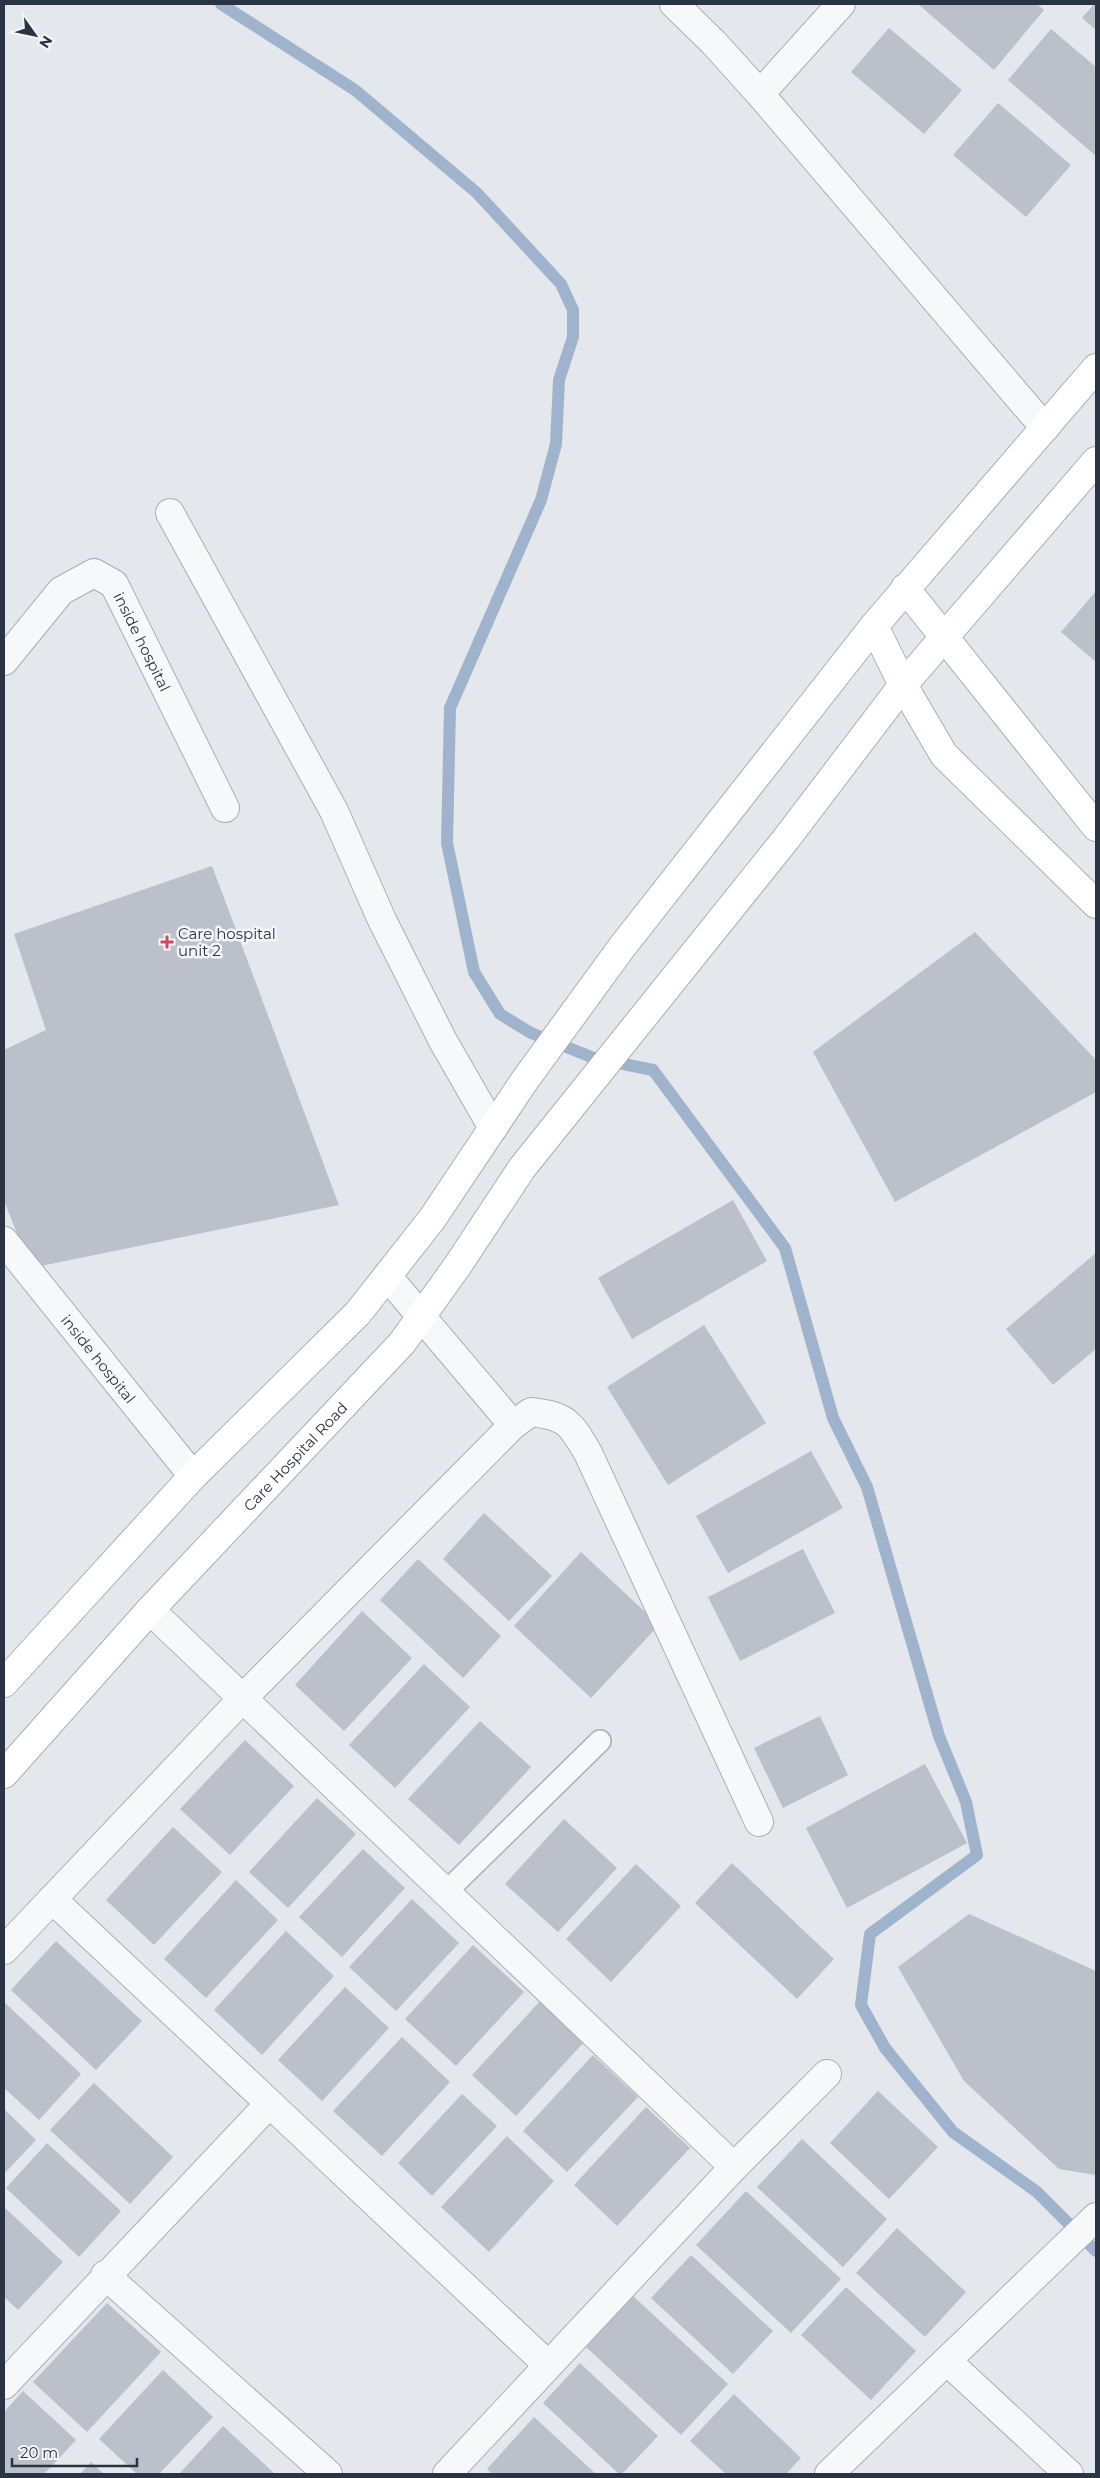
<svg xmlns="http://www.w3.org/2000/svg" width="1100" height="2478" font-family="Montserrat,sans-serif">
  <rect width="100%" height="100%" fill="#e4e7ec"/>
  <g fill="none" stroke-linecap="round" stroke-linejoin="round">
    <path stroke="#9fb4cc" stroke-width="12" d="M221,4L355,90L477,193L561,284L573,310V337L559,380L556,444L541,500L450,708L447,843L474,972L500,1014L531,1033L594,1058L653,1070L785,1248L833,1418L867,1487L939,1736L966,1802L977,1855L870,1934L861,2005L885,2048L953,2132L1037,2192L1096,2251"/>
  </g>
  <g fill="#bbc0ca">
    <path d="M918,4H1037L1044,10L994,70Z"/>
    <path d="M1094,4H1096V30L1082,18Z"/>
    <path d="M889,28L962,90L924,134L851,72Z"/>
    <path d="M1051,29L1096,67V156L1008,80Z"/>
    <path d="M998,103L1071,165L1026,217L953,155Z"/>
    <path d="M1096,591V662L1061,632Z"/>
    <path d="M212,866L339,1205L31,1268L4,1201V1050L46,1030L14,934Z"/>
    <path d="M975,932L1096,1060V1092L895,1202L813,1052Z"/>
    <path d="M733,1200L767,1261L632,1339L598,1278Z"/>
    <path d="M1096,1253V1349L1053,1385L1006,1329Z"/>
    <path d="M704,1325L766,1423L668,1485L607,1387Z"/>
    <path d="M811,1451L843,1508L728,1573L696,1516Z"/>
    <path d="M484,1513L552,1576L509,1621L443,1559Z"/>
    <path d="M803,1549L835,1613L740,1661L708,1597Z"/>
    <path d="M581,1552L659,1625L591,1698L514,1626Z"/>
    <path d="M418,1559L501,1636L463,1678L380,1600Z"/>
    <path d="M362,1611L412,1658L344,1731L295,1685Z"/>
    <path d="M424,1664L470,1707L395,1788L349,1745Z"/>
    <path d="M820,1716L848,1775L783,1808L754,1748Z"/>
    <path d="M480,1721L531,1767L459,1845L408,1799Z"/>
    <path d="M245,1740L294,1786L230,1855L180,1809Z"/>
    <path d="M925,1764L967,1843L847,1908L806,1828Z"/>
    <path d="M317,1798L356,1834L288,1908L249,1872Z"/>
    <path d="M564,1819L617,1868L558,1932L505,1884Z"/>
    <path d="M173,1827L222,1872L154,1945L106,1900Z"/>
    <path d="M363,1849L405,1888L342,1957L299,1917Z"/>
    <path d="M732,1863L834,1959L797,1999L695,1903Z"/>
    <path d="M636,1864L681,1906L611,1982L566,1939Z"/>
    <path d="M236,1880L278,1920L206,1998L164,1959Z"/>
    <path d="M412,1899L459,1943L396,2011L349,1967Z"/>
    <path d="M969,1914L1096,1971V2175L1059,2169L964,2081L898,1967Z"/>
    <path d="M286,1931L334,1976L262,2055L214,2010Z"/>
    <path d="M56,1941L142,2021L96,2070L11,1990Z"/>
    <path d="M473,1945L524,1992L456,2066L405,2019Z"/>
    <path d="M345,1987L389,2028L322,2101L278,2060Z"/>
    <path d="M542,1999L586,2040L516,2116L472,2075Z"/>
    <path d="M4,2002L81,2074L39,2120L4,2088Z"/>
    <path d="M402,2037L450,2082L382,2156L333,2111Z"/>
    <path d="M593,2055L638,2097L567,2172L523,2131Z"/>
    <path d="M94,2083L173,2157L130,2204L50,2130Z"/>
    <path d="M878,2091L938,2147L889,2199L830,2143Z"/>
    <path d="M462,2094L497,2126L432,2196L398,2163Z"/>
    <path d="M646,2107L690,2148L617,2226L574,2185Z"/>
    <path d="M4,2109L36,2140L4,2174Z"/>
    <path d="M507,2136L554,2181L489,2252L441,2207Z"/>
    <path d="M802,2139L887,2219L843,2267L757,2187Z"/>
    <path d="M47,2143L121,2211L79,2257L6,2188Z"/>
    <path d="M746,2191L841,2279L791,2333L696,2245Z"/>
    <path d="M4,2207L63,2262L18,2310L4,2297Z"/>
    <path d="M897,2228L966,2292L925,2337L856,2273Z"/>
    <path d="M691,2255L773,2331L733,2374L651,2298Z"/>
    <path d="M846,2287L916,2351L871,2400L801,2335Z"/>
    <path d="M633,2296L728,2384L681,2435L586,2347Z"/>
    <path d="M107,2303L161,2352L87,2432L33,2382Z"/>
    <path d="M580,2363L658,2436L622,2474H619L543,2403Z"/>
    <path d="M163,2370L213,2417L159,2474H137L99,2439Z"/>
    <path d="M23,2391L76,2440L44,2474H4V2412Z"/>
    <path d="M734,2394L801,2458L786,2474H726L690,2441Z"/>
    <path d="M534,2417L596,2474H492L487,2469Z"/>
    <path d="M223,2426L275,2474H179Z"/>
    <path d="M91,2462L104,2474H80Z"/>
  </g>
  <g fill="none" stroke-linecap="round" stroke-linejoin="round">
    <defs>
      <path id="lane" d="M446,1892L600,1741"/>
      <g id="street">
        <path d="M674,4L714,43L760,94L1045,428"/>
        <path d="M760,94L841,4"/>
        <path d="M170,513L334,811L382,920L443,1041L493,1128"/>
        <path id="s1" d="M4,661L61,591L94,573L114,584L225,808"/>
        <path id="s2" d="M4,1241L193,1476"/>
        <path d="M387,1276L513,1425"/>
        <path d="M150,1610L734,2167"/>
        <path d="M52,1899L548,2365"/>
        <path d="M4,1950L243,1698L513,1425L531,1412C566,1416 570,1422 588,1453L759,1822"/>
        <path d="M105,2275L328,2474"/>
        <path d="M947,2361L1069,2474"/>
        <path d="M4,2385L269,2104"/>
        <path d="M447,2474L734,2167L827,2074"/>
        <path d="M829,2474L1096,2217"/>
      </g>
      <g id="secondary">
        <path d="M905,588L1096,827"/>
        <path d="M874,626L903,685L944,755L1096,904"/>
        <path d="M4,1683L193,1476L358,1313L432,1219L525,1080L622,947L874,626L1096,368"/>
        <path id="s3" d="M4,1774L150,1610L402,1343L458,1265L522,1168L786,839L903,685L1096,461"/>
      </g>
    </defs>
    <use href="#lane" stroke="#a9aeb7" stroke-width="24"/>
    <use href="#street" stroke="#a9aeb7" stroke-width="30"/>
    <use href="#secondary" stroke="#a9aeb7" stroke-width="30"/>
    <use href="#lane" stroke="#f7f8fa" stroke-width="21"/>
    <use href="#street" stroke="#f7f8fa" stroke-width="28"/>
    <use href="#secondary" stroke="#fff" stroke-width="28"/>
  </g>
  <path fill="#d1495b" stroke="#f4f6f9" stroke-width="2" d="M164.5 934.5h5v5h5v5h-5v5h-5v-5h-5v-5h5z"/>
  <g text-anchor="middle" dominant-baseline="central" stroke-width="5" stroke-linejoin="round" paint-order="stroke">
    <g font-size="15" fill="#2b3445" stroke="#f4f6f9">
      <text stroke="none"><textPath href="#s1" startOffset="215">inside hospital</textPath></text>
      <text stroke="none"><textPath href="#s2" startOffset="151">inside hospital</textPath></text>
      <text stroke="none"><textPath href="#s3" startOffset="431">Care Hospital Road</textPath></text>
    </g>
    <g font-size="15" fill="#2b3445" stroke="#f4f6f9" text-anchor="start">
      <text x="178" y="933">Care hospital<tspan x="178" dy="17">unit 2</tspan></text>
    </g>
  </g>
  <rect width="1100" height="2478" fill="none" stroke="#2b3445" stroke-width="10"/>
  <g transform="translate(35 35) rotate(123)" stroke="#f4f6f9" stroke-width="4" paint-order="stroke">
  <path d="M0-4L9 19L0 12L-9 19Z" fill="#2b3445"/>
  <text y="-8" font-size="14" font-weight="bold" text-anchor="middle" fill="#2b3445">N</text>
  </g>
  <path d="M12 2458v8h125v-8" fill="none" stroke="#2b3445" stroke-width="2.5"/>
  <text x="20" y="2458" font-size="15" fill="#2b3445" stroke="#f4f6f9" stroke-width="4" paint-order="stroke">20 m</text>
</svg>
